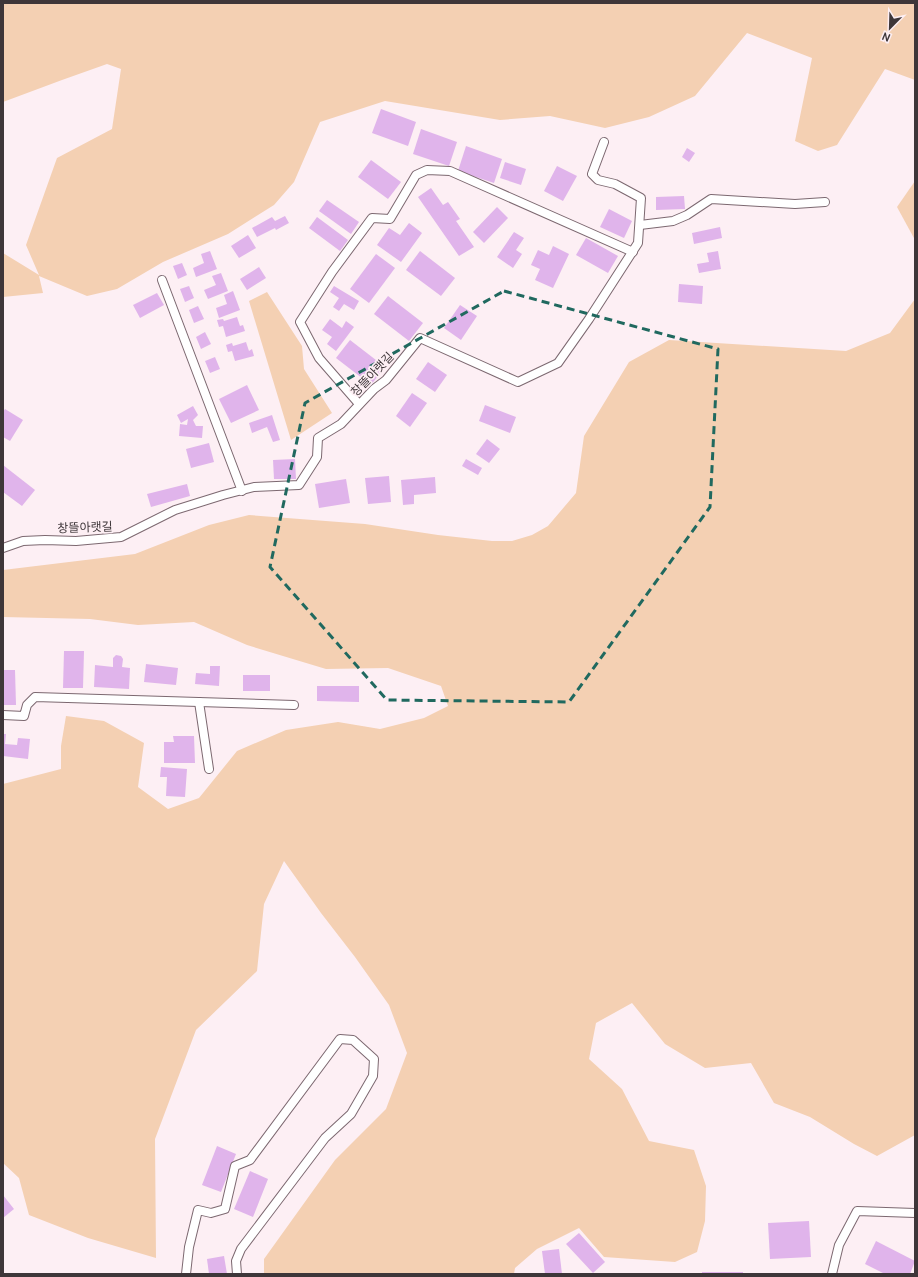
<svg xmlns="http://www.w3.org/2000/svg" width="918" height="1277" font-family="Cabin,'Noto Sans KR',sans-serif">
  <rect width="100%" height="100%" fill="#fdeff4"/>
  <g fill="#f4d0b3">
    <path d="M3,3H915V80L885,69L837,145L818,151L795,141L812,58L747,33L695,96L649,117L605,128L550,116L500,120L385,101L320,122L294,182L274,205L228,234L163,262L117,289L87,296L39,276L43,293L3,297V253L39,275L26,245L57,158L112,129L121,69L107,64L62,80L3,102Z"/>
    <path d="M915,181V240L897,207Z"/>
    <path d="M267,292L302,346L304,369L332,413L291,440L249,301Z"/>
    <path d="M915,299V1135L877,1156L854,1144L810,1117L774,1103L751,1063L705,1068L665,1044L632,1003L596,1023L589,1059L622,1089L649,1141L694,1150L706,1186L705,1221L697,1252L675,1262L604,1257L579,1228L537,1249L515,1268L514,1274H264V1259L335,1160L386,1109L407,1053L389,1005L355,957L321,913L284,861L264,904L257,971L196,1030L155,1139L156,1258L88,1238L29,1215L19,1178L3,1163V784L61,769V746L66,716L104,721L144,743L138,787L168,809L199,798L237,751L286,730L338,722L380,729L424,718L448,706L441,686L388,668L326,669L247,645L194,622L138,625L90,619L3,617V570L135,554L209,525L249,515L365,524L438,535L492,541H512L532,535L548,526L576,493L584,436L629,362L669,340L846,351L890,333Z"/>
  </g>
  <g fill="#e0b4eb">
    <path d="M381,109L416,122L408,146L372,133Z"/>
    <path d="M421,129L457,142L449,166L413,154Z"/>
    <path d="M466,146L502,159L494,183L458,171Z"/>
    <path d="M687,148L695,153L689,162L682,157Z"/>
    <path d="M371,160L401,182L388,199L358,177Z"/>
    <path d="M505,162L526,169L521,185L500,178Z"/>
    <path d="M557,166L577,176L563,201L544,191Z"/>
    <path d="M431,188L443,205L448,202L460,219L456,221L474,247L459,256L418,197Z"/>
    <path d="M684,196L685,209L656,210V197Z"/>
    <path d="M327,200L359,222L351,234L319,211Z"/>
    <path d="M497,207L508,218L484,243L473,232Z"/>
    <path d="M609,209L632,221L624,238L600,227Z"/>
    <path d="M285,216L289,223L276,230L275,228L257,237L252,228L272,217L275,221Z"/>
    <path d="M317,217L348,240L340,251L309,228Z"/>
    <path d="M409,223L422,233L401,262L377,245L389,228L400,235Z"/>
    <path d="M720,227L722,238L694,244L692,233Z"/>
    <path d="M514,232L524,238L516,250L522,254L513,268L497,257Z"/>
    <path d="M248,235L256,248L239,258L231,246Z"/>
    <path d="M586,238L618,256L608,273L576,255Z"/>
    <path d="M553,246L569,254L553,288L535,280L540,269L531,265L538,250L549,255Z"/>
    <path d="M210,251L217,269L196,277L193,268L204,263L201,254Z"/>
    <path d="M420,251L455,278L441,296L406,270Z"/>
    <path d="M718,251L721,269L699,273L697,264L709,262L707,253Z"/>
    <path d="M376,254L395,268L369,303L350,289Z"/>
    <path d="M182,263L187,275L178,279L173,266Z"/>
    <path d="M259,267L266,278L247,290L240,279Z"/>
    <path d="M221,273L228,291L208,299L204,290L216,285L212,276Z"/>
    <path d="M679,284L703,286L702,304L678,302Z"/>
    <path d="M189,286L194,298L185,302L180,289Z"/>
    <path d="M334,286L359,301L354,310L344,304L339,311L333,307L339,298L330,292Z"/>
    <path d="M233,291L240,310L219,318L216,308L227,304L224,295Z"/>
    <path d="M157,293L164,305L140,318L133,305Z"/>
    <path d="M388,296L423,323L409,341L374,314Z"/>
    <path d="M460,305L477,316L461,340L444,328Z"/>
    <path d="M198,306L204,319L194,323L189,310Z"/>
    <path d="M237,317L240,326L243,325L245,331L226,337L223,326L219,327L217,320L223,319L224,321Z"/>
    <path d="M330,319L342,328L346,321L354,327L336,351L327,344L332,337L322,330Z"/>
    <path d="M205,332L211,344L201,349L196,337Z"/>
    <path d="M350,340L385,367L371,385L336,358Z"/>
    <path d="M246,342L249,351L252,349L254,356L235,361L232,351L228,352L226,345L232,343L233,346Z"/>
    <path d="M215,357L220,369L210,373L205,361Z"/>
    <path d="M428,362L447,375L435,392L416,379Z"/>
    <path d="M247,385L259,410L231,423L219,399Z"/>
    <path d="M412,393L427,403L410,427L396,416Z"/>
    <path d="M485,405L516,417L510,433L479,421Z"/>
    <path d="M193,406L198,415L193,420L196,426H203L202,438L179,436L180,424L187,425L188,419L181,423L177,415Z"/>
    <path d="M5,409L23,420L10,441L3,437V412Z"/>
    <path d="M272,415L280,440L273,442L267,427L252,433L249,423Z"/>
    <path d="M487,439L500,449L489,463L476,454Z"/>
    <path d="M209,443L214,462L191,468L186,449Z"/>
    <path d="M295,459L296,479H274L273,460Z"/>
    <path d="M466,459L482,468L478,475L462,466Z"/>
    <path d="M3,465L35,490L22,506L3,492Z"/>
    <path d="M389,476L391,502L368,504L365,478Z"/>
    <path d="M435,477L436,493L414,495V504L403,505L401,480Z"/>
    <path d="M346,479L350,503L319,508L315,484Z"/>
    <path d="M187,484L190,496L151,507L147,494Z"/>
    <path d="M64,651H84L83,688H63Z"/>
    <path d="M116,655L121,656L123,659L122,667L130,668L129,689L94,687L95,665L113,667V658Z"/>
    <path d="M146,664L178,668L176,685L144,682Z"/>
    <path d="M210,666H220L219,686L195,684L196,673L210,674Z"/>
    <path d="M3,670H15L16,705H3Z"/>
    <rect x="243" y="675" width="27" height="16"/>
    <path d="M317,686H359V702L317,701Z"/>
    <path d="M3,734H6L5,744L17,745L18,738L30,739L28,759L3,756Z"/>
    <path d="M173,736H194L195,763H164V742H174Z"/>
    <path d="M161,767L187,769L185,797L166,796L167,777H160Z"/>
    <path d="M217,1146L236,1154L221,1192L202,1185Z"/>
    <path d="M250,1171L268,1179L253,1217L234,1209Z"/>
    <path d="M3,1195L14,1209L3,1218Z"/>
    <path d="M809,1221L811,1257L770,1259L768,1223Z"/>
    <path d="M579,1233L605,1262L593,1273L566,1244Z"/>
    <path d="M876,1241L915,1261L910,1274H885L865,1264Z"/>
    <path d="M559,1249L562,1274H545L542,1251Z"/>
    <path d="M224,1256L227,1274H209L207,1259Z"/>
    <rect x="702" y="1272" width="41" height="2"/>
  </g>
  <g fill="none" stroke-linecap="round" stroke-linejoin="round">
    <defs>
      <g id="lane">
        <path d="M640,225L673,221L687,215L711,199L795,204L825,202"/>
        <path d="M162,280L242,491"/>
        <path d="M359,404L319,358L300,322L332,272L372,218L390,219L416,175L427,170L450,171L633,252"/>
        <path d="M3,548L23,541L45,540L76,541L121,537L175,510L223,495L254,487L299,485L317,457L318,438L341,424L374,389L386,380L420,338L518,382L558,363L589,319L638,243L641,198L615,184L598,180L592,174L604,142"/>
        <path d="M199,702L209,769"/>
        <path d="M3,715L24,716L27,705L35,697L294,705"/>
        <path d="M186,1274L189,1247L198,1210L211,1213L225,1209L235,1166L250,1160L340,1039L353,1040L374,1059L373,1076L351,1114L325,1138L241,1249L236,1261L237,1274"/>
        <path d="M832,1274L839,1245L857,1211L915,1213"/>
      </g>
    </defs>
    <use href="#lane" stroke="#7c6870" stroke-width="10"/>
    <use href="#lane" stroke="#fff" stroke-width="8"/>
  </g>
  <path fill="none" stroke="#20695f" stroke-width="3" stroke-dasharray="8 5" stroke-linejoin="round" d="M504,291L718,349L710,507L569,702L387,700L270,567L305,403Z"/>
  <g text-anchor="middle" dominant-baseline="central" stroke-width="3.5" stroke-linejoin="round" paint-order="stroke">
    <g font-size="12" fill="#3e3639" stroke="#fdeff4">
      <text transform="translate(372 374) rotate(-46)">창뜰아랫길</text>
      <text transform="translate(85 527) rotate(-2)">창뜰아랫길</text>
    </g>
  </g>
  <rect width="918" height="1277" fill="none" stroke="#3e3639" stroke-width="8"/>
  <g transform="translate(890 28) rotate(203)" stroke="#fdeff4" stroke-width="3" paint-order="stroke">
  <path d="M0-3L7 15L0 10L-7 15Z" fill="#3e3639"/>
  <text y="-6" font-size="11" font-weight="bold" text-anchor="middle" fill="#3e3639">N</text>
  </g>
</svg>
